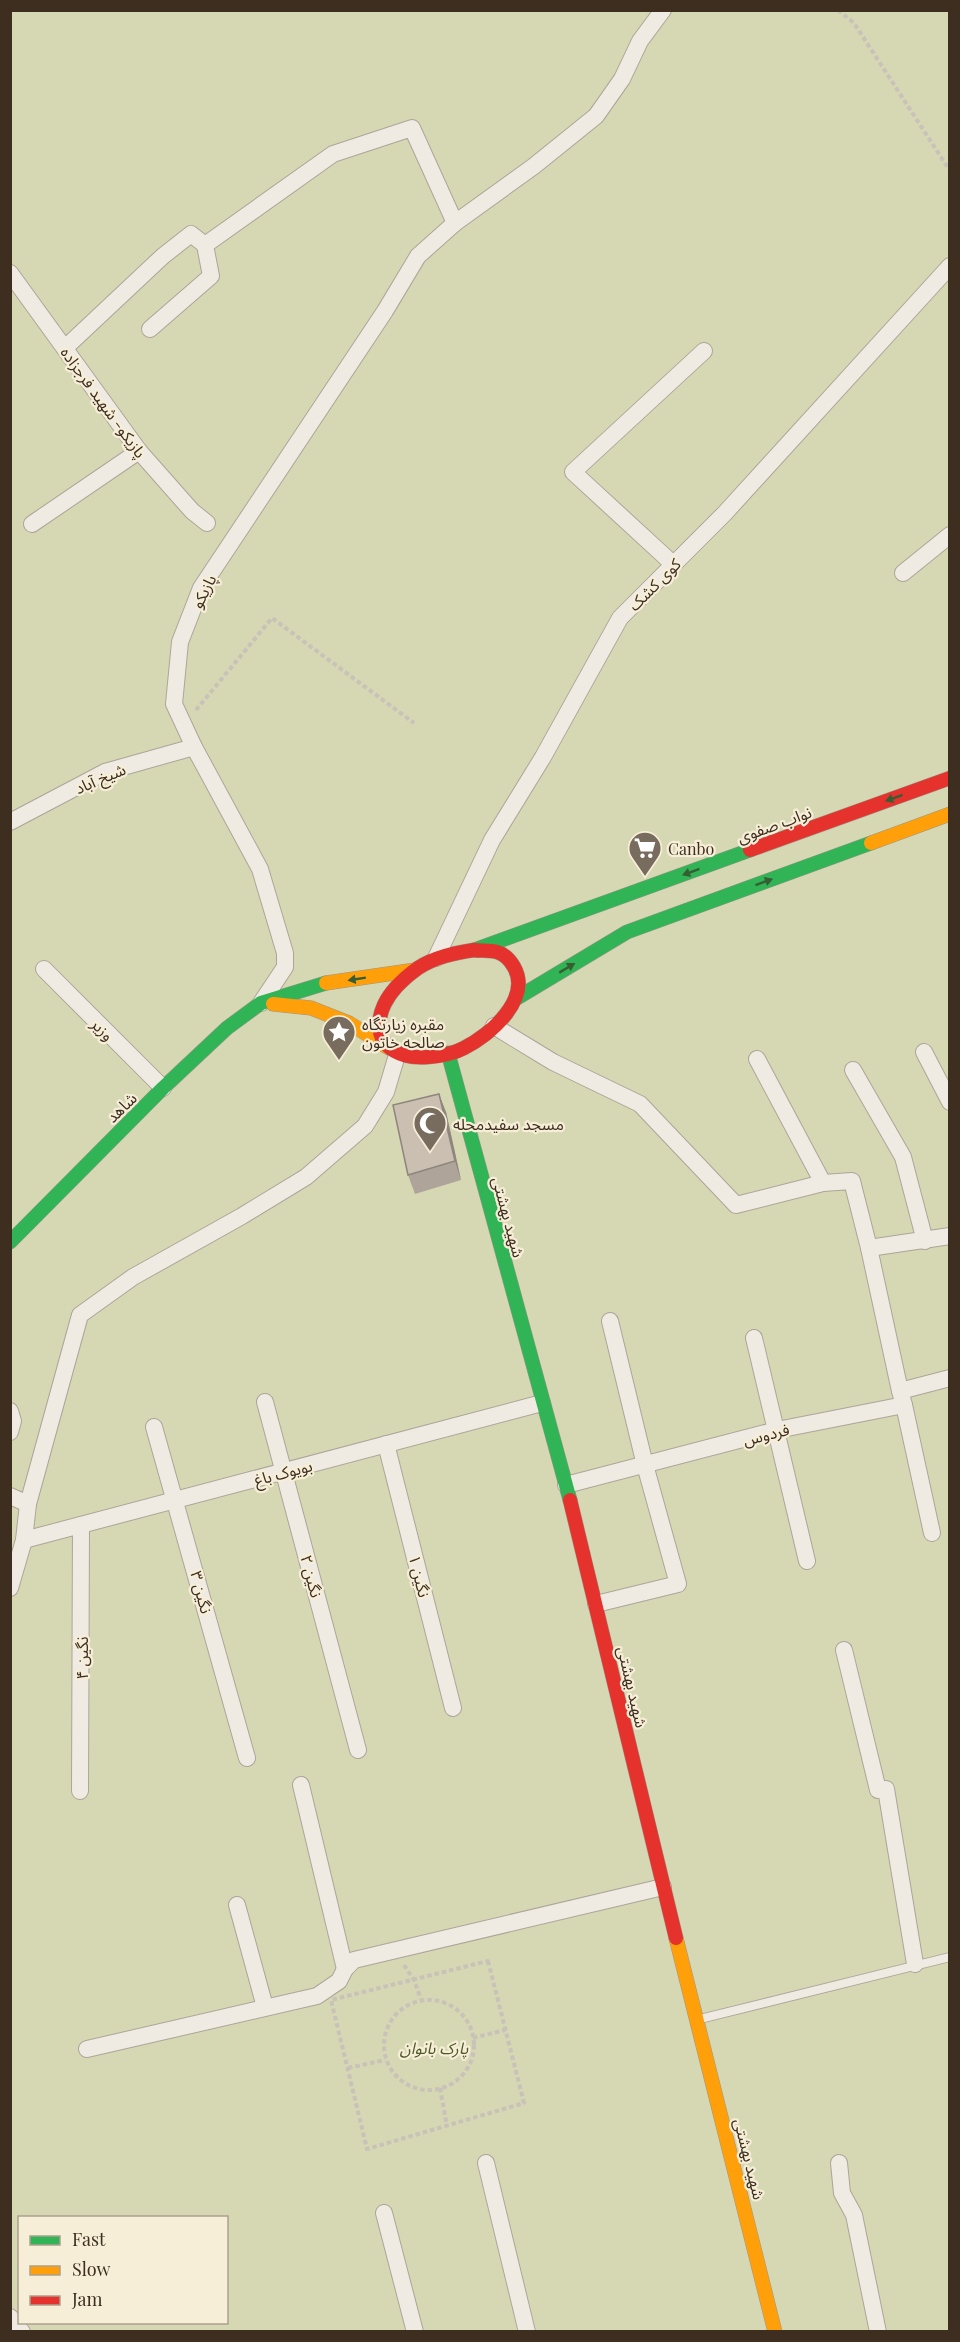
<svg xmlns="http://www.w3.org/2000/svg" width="960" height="2342" font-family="'Playfair Display','Noto Sans Arabic',serif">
  <rect width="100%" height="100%" fill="#e7e0d1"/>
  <path fill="#d6d7b3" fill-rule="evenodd" d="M11,11H949V2331L11,2332ZM20,2218H226V2322H20Z"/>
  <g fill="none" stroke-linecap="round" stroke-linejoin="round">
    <defs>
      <path id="lane" d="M700,2019L950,1957"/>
      <g id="street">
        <path d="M10,273L139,451L192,511L207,523"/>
        <path d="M150,329L211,276L205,245L333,154L412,128L455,223L534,166L596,116L622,79L640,41L663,10"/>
        <path d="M65,348L163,256L191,234L205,245"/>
        <path d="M32,524L139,451"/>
        <path d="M673,564L573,472L704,351"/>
        <path d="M903,573L950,535"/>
        <path d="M10,822L105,772L194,747"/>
        <path d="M436,958L492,840L543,757L620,618L725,513L950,266"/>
        <path d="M44,969L163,1088"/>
        <path d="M261,1003L285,967V953L260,869L194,747L174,704L180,642L201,588L385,311L418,256L455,223"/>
        <path d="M494,1026L553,1062L640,1104L736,1205L823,1183L852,1181L869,1248"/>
        <path d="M924,1052L950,1102"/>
        <path d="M757,1059L823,1183"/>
        <path d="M853,1070L903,1157L925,1241"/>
        <path d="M754,1338L807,1561"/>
        <path d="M900,1391L869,1248L950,1236"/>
        <path d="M265,1402L358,1750"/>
        <path d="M904,1405L932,1533"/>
        <path d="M10,1411L13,1421L10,1432"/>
        <path d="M154,1427L247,1758"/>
        <path d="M386,1444L453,1708"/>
        <path d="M566,1485L777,1430L904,1405L900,1391L950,1378"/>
        <path d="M10,1496L28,1504"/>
        <path d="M24,1540L542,1403"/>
        <path d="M10,1588L24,1540L28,1504L80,1315L133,1277L242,1216L306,1177L365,1126L386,1092L397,1055"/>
        <path d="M596,1604L678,1584L645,1465L610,1321"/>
        <path d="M844,1650L878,1790L886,1789L915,1964"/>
        <path d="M301,1785L345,1969"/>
        <path d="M80,1791L81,1525"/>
        <path d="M237,1905L265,2007"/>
        <path d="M87,2049L317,1996L339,1981L345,1969L354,1960L663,1887"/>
        <path d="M486,2163L527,2332"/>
        <path d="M839,2163L842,2193L854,2215L878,2332"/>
        <path d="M384,2213L415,2332"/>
        <path d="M10,2317L22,2332"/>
      </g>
      <g id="fast">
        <path d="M474,950L750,850"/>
        <path d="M517,998L627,932L871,843"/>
        <path d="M448,1053L570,1500"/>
        <path d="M10,1242L163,1088L227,1028L261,1003L326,983"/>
      </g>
      <g id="slow">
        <path d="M871,843L950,814"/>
        <path d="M326,983L415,970"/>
        <path d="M273,1004L311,1008L349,1023L387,1047"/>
        <path d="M676,1938L775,2332"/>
      </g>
      <g id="jam">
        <path d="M750,850L950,778"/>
        <path d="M474,950C481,951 490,950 497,952C504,954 510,960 514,967C532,999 490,1035 464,1048C453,1054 440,1056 428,1057C394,1060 368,1041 384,1005C391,990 404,978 418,968C435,957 454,953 474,950Z"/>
        <path d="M570,1500L676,1938"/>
      </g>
    </defs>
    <use href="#lane" stroke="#ada599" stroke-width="10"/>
    <use href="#street" stroke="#ada599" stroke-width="18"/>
    <use href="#fast" stroke="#9c958a" stroke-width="15"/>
    <use href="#slow" stroke="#9c958a" stroke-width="15"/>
    <use href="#jam" stroke="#9c958a" stroke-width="15"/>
    <g stroke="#c8c2b9" stroke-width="4" stroke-dasharray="4.5 3" stroke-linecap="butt">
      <path d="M838,10L854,23L950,171"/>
      <path d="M196,710L272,618L414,723"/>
      <path d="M488,1961L524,2103L367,2149L331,2000Z"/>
      <path d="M404,1965L414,1980L421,1999"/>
      <circle cx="429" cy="2045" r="45"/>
      <path d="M473,2038L505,2030"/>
      <path d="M348,2068L385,2060"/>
      <path d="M440,2088L447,2126"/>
    </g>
    <use href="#lane" stroke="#efebe3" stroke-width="8"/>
    <use href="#street" stroke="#efebe3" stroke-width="16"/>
    <use href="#fast" stroke="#30b455" stroke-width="14"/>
    <use href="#slow" stroke="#ff9f0a" stroke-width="14"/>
    <use href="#jam" stroke="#e5322d" stroke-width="14"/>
  </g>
  <path fill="#afa499" d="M446,1112L461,1180L415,1194L408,1175Z"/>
  <path fill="#8e867d" d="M439,1094L446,1112L461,1180L455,1161Z"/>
  <path fill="#cbbfb2" stroke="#8e867d" stroke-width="1.5" d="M439,1094L455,1161L408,1175L393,1105Z"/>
  <defs><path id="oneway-solid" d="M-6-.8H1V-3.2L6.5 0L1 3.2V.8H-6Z" transform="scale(1.5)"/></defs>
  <g fill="#385d33">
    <use href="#oneway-solid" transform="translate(894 798) rotate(160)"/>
    <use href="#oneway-solid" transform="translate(691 872) rotate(160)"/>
    <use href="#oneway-solid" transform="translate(764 882) rotate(-20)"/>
    <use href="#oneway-solid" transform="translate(567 968) rotate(-31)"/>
    <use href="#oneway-solid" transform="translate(357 979) rotate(171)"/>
  </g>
  <defs>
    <symbol id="supermarket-pin" viewBox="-11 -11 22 30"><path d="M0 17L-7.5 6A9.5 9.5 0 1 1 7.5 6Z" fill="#786c5e" stroke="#f7eed8"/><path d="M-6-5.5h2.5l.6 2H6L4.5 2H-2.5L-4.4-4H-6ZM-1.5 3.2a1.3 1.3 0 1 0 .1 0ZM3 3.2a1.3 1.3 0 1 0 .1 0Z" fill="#fff"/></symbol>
    <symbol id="sight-pin" viewBox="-11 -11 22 30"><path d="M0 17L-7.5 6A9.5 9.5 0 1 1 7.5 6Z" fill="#786c5e" stroke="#f7eed8"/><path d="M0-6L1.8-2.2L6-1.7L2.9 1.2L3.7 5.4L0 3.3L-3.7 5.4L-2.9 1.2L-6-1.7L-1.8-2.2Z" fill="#fff"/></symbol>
    <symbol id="mosque-pin" viewBox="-11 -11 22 30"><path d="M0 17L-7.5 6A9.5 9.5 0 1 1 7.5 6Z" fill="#786c5e" stroke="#f7eed8"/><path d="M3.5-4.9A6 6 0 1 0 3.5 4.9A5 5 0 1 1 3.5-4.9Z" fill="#fff"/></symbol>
  </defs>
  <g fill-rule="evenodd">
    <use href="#supermarket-pin" x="626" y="829" width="38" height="52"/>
    <use href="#sight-pin" x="320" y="1013" width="38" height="52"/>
    <use href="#mosque-pin" x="411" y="1104" width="38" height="52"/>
  </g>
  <g text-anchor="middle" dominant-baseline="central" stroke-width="4.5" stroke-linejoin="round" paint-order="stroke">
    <g font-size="16" fill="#3d2e20" stroke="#f7eed8">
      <text transform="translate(104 402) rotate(54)">پازیکو- شهید فرجزاده</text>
      <text transform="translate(654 584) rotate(-45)">کوی کشک</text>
      <text transform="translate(203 591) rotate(-63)">پازیکو</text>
      <text transform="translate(100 778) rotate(-23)">شیخ آباد</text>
      <text transform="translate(774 824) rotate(-20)">نواب صفوی</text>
      <text transform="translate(103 1029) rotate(45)">وزیر</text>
      <text transform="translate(121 1107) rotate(-44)">شاهد</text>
      <text transform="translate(509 1217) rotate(75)">شهید بهشتی</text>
      <text transform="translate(766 1434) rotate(-14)">فردوس</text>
      <text transform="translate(283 1472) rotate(-15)">بویوک باغ</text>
      <text transform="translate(312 1576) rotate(75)">نگین ۲</text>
      <text transform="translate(420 1576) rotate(76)">نگین ۱</text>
      <text transform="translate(202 1592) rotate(75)">نگین ۳</text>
      <text transform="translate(81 1658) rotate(-90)">نگین ۴</text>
      <text transform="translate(633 1687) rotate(77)">شهید بهشتی</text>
      <text transform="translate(750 2159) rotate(76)">شهید بهشتی</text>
    </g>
    <g font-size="16" fill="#3d2e20" stroke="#f7eed8" text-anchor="start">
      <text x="668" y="848">Canbo</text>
      <text x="362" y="1023">مقبره زیارتگاه<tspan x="362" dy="18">صالحه خاتون</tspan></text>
      <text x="453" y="1123">مسجد سفیدمحله</text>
    </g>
    <g font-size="16" font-style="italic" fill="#4d5a26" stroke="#f7eed8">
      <text x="434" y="2047">پارک بانوان</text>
    </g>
  </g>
  <rect width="960" height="2342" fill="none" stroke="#3d2e20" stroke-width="24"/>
  <rect x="18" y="2216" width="210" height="108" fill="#f7eed8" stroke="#ada18e" stroke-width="1.5"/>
  <rect x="30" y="2236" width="30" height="9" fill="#30b455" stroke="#ada18e" stroke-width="1.5"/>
  <text x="72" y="2246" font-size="18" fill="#3d2e20">Fast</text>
  <rect x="30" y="2266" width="30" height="9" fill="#ff9f0a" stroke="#ada18e" stroke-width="1.5"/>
  <text x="72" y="2276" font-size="18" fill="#3d2e20">Slow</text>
  <rect x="30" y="2296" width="30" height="9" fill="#e5322d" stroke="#ada18e" stroke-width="1.5"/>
  <text x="72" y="2306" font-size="18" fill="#3d2e20">Jam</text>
</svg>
